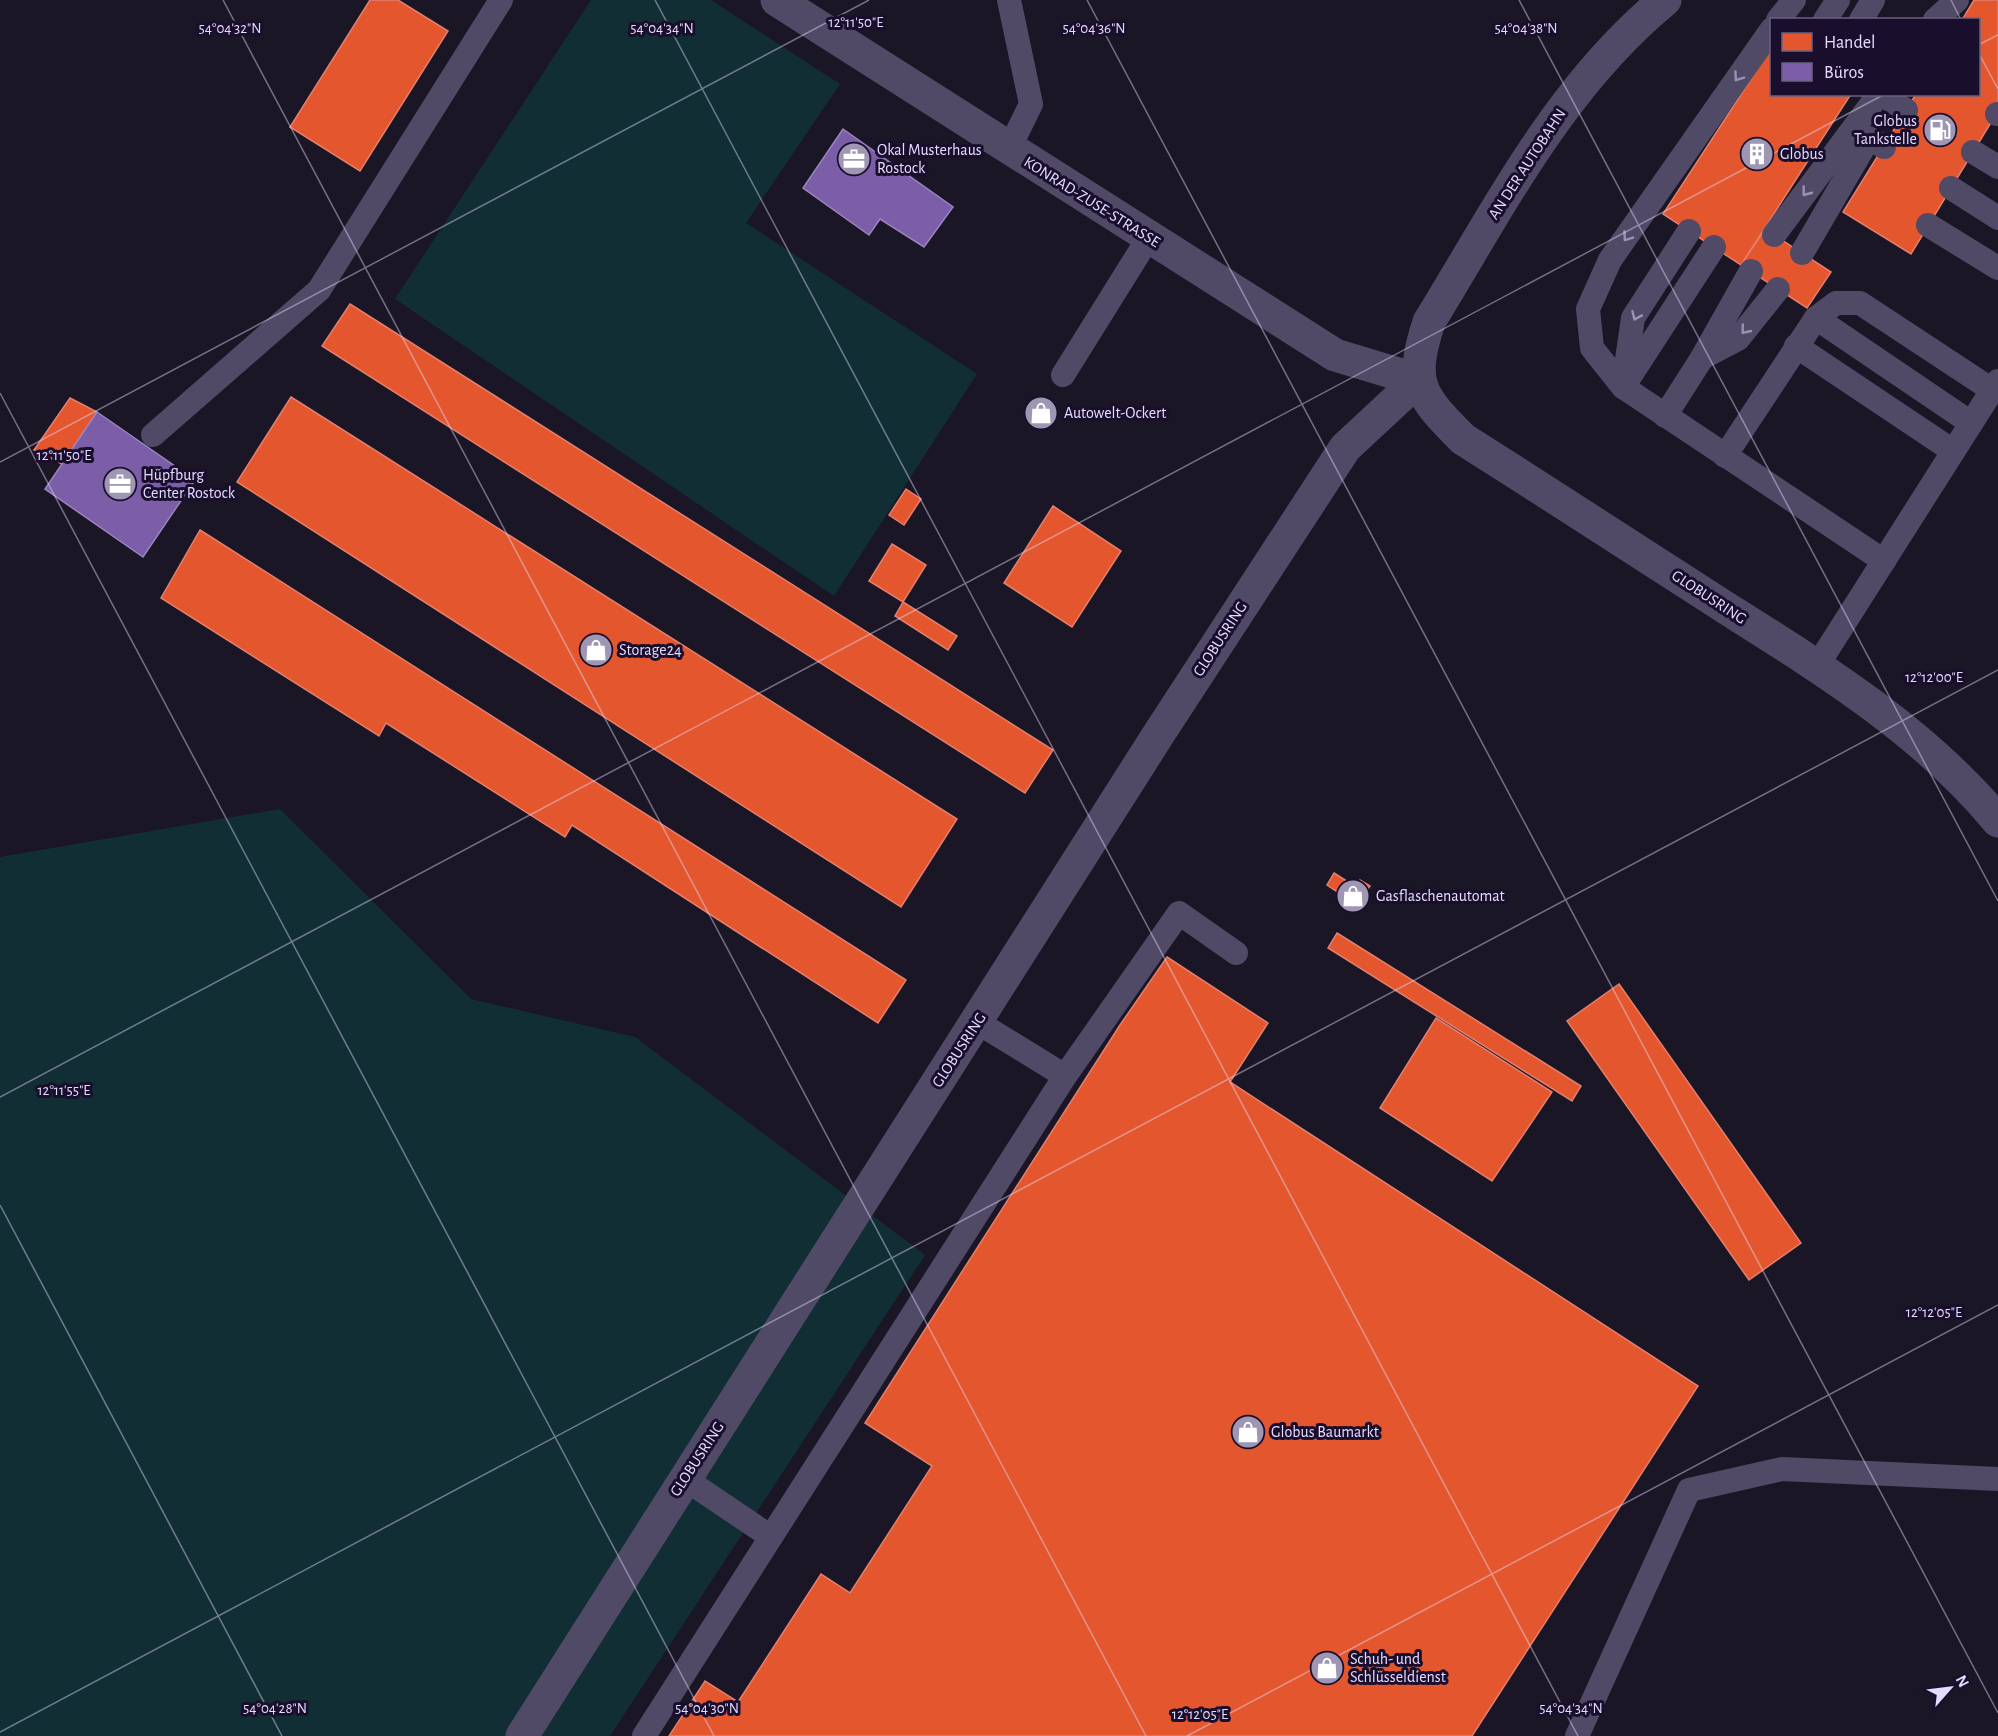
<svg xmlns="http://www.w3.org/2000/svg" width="1998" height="1736" font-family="'Alegreya Sans',sans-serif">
  <rect width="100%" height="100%" fill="#1b1626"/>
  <g fill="#122e35">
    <path d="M591,0H711L840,84L746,223L977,374L834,596L395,299Z"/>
    <path d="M280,809L471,999L635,1037L925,1255L610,1736H0V857Z"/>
  </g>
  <g fill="#e4572e" stroke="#e47f6d" stroke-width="1.5">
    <path d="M370,0H398L448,31L360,171L290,127Z"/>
    <path d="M1974,0H1998V111L1911,254L1843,212L1916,94H1978V20H1962Z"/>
    <path d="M1772,47V94H1851L1741,265L1663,214Z"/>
    <path d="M1765,229L1831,272L1807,308L1741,265Z"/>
    <path d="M350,304L1053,750L1025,793L322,346Z"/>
    <path d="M291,397L957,819L901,907L237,482Z"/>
    <path d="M70,398L97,412L62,464L34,450Z"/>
    <path d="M906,489L921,499L904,525L889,515Z"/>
    <path d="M1053,506L1121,551L1072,627L1004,583Z"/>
    <path d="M200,530L906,980L878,1023L572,825L565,837L386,723L379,736L161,598Z"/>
    <path d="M892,544L926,565L903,602L869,581Z"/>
    <path d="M903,602L957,636L948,650L895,616Z"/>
    <path d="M1334,873L1356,887L1360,880L1370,886L1357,905L1327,885Z"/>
    <path d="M1337,933L1581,1086L1572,1101L1328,948Z"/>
    <path d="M1167,957L1268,1023L1230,1082L1698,1386L1472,1736H669L705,1681L738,1702L821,1574L850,1593L932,1466L865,1423L1120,1025Z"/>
    <path d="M1619,984L1801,1243L1749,1280L1567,1021Z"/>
    <path d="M1436,1018L1552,1092L1492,1181L1380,1108Z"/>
  </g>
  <g fill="#7b5ea7" stroke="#9b84c1" stroke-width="1.5">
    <path d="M843,129L953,207L924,247L880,219L869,235L803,188Z"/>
    <path d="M97,412L195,480L143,557L45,489Z"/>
  </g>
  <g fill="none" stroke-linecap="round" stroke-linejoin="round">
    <g stroke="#514a67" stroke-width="24">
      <path d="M1009,0L1031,104L1009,149"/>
      <path d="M1778,20L1794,0"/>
      <path d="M1825,20L1838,0"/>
      <path d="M1861,20L1873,0"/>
      <path d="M1935,20L1957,0"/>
      <path d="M1772,29L1610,260L1588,309L1592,348L1623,387L1884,561"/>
      <path d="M1881,94L1906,110"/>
      <path d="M1997,114H1998"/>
      <path d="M1973,152L1998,167"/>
      <path d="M1951,188L1998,218"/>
      <path d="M1928,225L1998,268"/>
      <path d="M1774,235L1879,94"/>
      <path d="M1802,253L1869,138L1884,147"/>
      <path d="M1816,318L1971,423"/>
      <path d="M1796,346L1953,451"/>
      <path d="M1702,358L1738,339L1778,289"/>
      <path d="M1063,375L1149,237"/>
      <path d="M1627,381L1714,247"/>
      <path d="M1623,387L1633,318L1689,231"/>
      <path d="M1665,416L1702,358L1751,271"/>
      <path d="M153,435L319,290L501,0"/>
      <path d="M1725,456L1816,318L1836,303H1860L1992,390"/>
      <path d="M1817,666L1998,381"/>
      <path d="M977,1022L1065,1076"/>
      <path d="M685,1479L771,1537"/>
      <path d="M644,1736L1065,1076L1179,913L1236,953"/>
      <path d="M1577,1736L1689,1490L1782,1469L1998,1479"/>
    </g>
    <g stroke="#514a67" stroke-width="33">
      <path d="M777,0L1335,355L1418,380"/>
      <path d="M522,1736L1158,735L1345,448L1418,380"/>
    </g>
    <path stroke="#514a67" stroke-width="33" d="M1665,0C1560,86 1499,208 1429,322C1409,383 1419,395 1463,439C1550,494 1636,550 1723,606C1821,668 1924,731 1998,821"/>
  </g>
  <defs><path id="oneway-chevron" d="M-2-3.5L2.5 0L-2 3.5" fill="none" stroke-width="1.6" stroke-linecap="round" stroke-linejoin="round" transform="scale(1.5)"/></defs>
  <g stroke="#9b92b3">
    <use href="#oneway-chevron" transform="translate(1738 77) rotate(125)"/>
    <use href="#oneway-chevron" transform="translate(1806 192) rotate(127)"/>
    <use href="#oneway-chevron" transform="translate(1627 237) rotate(125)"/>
    <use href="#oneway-chevron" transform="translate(1636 316) rotate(114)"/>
    <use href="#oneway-chevron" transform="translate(1745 330) rotate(129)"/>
  </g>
  <path fill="none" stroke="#e5dbff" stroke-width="1.5" stroke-opacity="0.45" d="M223,0L1146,1736M655,0L1578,1736M1087,0L1998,1713M1519,0L1998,901M1951,0L1961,20M1978,45L1998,35M1978,52L1998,89M0,393L714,1736M0,462L869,0M0,1097L1885,94M0,1205L282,1736M0,1732L1998,670M1187,1736L1998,1305"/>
  <defs>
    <symbol id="fuel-disc" viewBox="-11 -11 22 22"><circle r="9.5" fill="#9e96b3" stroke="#190f2d"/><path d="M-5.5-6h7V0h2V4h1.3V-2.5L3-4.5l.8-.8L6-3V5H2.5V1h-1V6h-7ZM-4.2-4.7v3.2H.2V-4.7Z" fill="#fff"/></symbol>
    <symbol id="building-disc" viewBox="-11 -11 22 22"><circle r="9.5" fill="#9e96b3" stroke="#190f2d"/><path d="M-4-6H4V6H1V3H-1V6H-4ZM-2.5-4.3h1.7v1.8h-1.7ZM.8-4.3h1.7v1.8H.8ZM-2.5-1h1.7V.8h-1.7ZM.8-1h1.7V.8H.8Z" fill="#fff"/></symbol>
    <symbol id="office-disc" viewBox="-11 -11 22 22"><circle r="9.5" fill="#9e96b3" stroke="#190f2d"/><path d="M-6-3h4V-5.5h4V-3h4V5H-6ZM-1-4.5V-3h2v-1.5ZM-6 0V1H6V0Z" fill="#fff"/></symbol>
    <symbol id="shop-disc" viewBox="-11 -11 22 22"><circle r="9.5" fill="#9e96b3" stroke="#190f2d"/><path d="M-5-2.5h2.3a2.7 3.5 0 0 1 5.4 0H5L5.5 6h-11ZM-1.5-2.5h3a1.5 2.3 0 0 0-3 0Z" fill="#fff"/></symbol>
  </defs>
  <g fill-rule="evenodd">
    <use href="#fuel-disc" x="1921" y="111" width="38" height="38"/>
    <use href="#building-disc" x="1738" y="135" width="38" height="38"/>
    <use href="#office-disc" x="835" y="140" width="38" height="38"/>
    <use href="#shop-disc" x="1022" y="394" width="38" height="38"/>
    <use href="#office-disc" x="101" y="465" width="38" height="38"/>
    <use href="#shop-disc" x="577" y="631" width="38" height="38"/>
    <use href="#shop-disc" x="1334" y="877" width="38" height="38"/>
    <use href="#shop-disc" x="1229" y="1413" width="38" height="38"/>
    <use href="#shop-disc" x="1308" y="1649" width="38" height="38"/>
  </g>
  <g text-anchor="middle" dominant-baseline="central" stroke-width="6" stroke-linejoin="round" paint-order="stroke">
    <g font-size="16" fill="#e5dbff" stroke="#190f2d" text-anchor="start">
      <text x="1917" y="121" text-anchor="end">Globus<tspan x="1917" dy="18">Tankstelle</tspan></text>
      <text x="877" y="150">Okal Musterhaus<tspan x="877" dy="18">Rostock</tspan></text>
      <text x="1780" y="154">Globus</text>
      <text x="1064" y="413">Autowelt-Ockert</text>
      <text x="143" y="475">Hüpfburg<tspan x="143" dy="18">Center Rostock</tspan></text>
      <text x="619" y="650">Storage24</text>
      <text x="1376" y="896">Gasflaschenautomat</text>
      <text x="1271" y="1432">Globus Baumarkt</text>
      <text x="1350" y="1659">Schuh- und<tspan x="1350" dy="18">Schlüsseldienst</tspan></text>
    </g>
    <g font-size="16" fill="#e5dbff" stroke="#190f2d">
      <text transform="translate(1527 164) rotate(-57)">AN DER AUTOBAHN</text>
      <text transform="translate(1092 202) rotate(32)">KONRAD-ZUSE-STRASSE</text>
      <text transform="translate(1709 597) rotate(33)">GLOBUSRING</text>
      <text transform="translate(1220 639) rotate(-57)">GLOBUSRING</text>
      <text transform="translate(959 1050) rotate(-57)">GLOBUSRING</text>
      <text transform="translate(697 1459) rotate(-57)">GLOBUSRING</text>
    </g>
  </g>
  <g font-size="15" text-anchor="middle" fill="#e5dbff" stroke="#190f2d" stroke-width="6" stroke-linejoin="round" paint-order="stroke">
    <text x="856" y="27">12°11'50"E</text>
    <text x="230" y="33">54°04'32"N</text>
    <text x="662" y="33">54°04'34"N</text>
    <text x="1094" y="33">54°04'36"N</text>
    <text x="1526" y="33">54°04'38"N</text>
    <text x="64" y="460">12°11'50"E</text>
    <text x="1934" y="682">12°12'00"E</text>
    <text x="64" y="1095">12°11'55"E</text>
    <text x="1934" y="1317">12°12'05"E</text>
    <text x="275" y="1713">54°04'28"N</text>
    <text x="707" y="1713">54°04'30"N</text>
    <text x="1571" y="1713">54°04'34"N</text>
    <text x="1200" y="1719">12°12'05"E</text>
  </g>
  <rect x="1770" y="18" width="210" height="78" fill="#190f2d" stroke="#6b6181" stroke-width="1.5"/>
  <rect x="1782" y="33" width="30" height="18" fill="#e4572e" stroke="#6b6181" stroke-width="1.5"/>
  <text x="1824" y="48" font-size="18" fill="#e5dbff">Handel</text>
  <rect x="1782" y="63" width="30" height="18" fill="#7b5ea7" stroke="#6b6181" stroke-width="1.5"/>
  <text x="1824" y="78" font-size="18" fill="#e5dbff">Büros</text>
  <g transform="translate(1950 1688) rotate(62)" stroke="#190f2d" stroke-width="4.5" paint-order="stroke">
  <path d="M0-4.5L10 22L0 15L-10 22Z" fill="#e5dbff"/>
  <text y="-9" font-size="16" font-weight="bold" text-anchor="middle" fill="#e5dbff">N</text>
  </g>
</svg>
